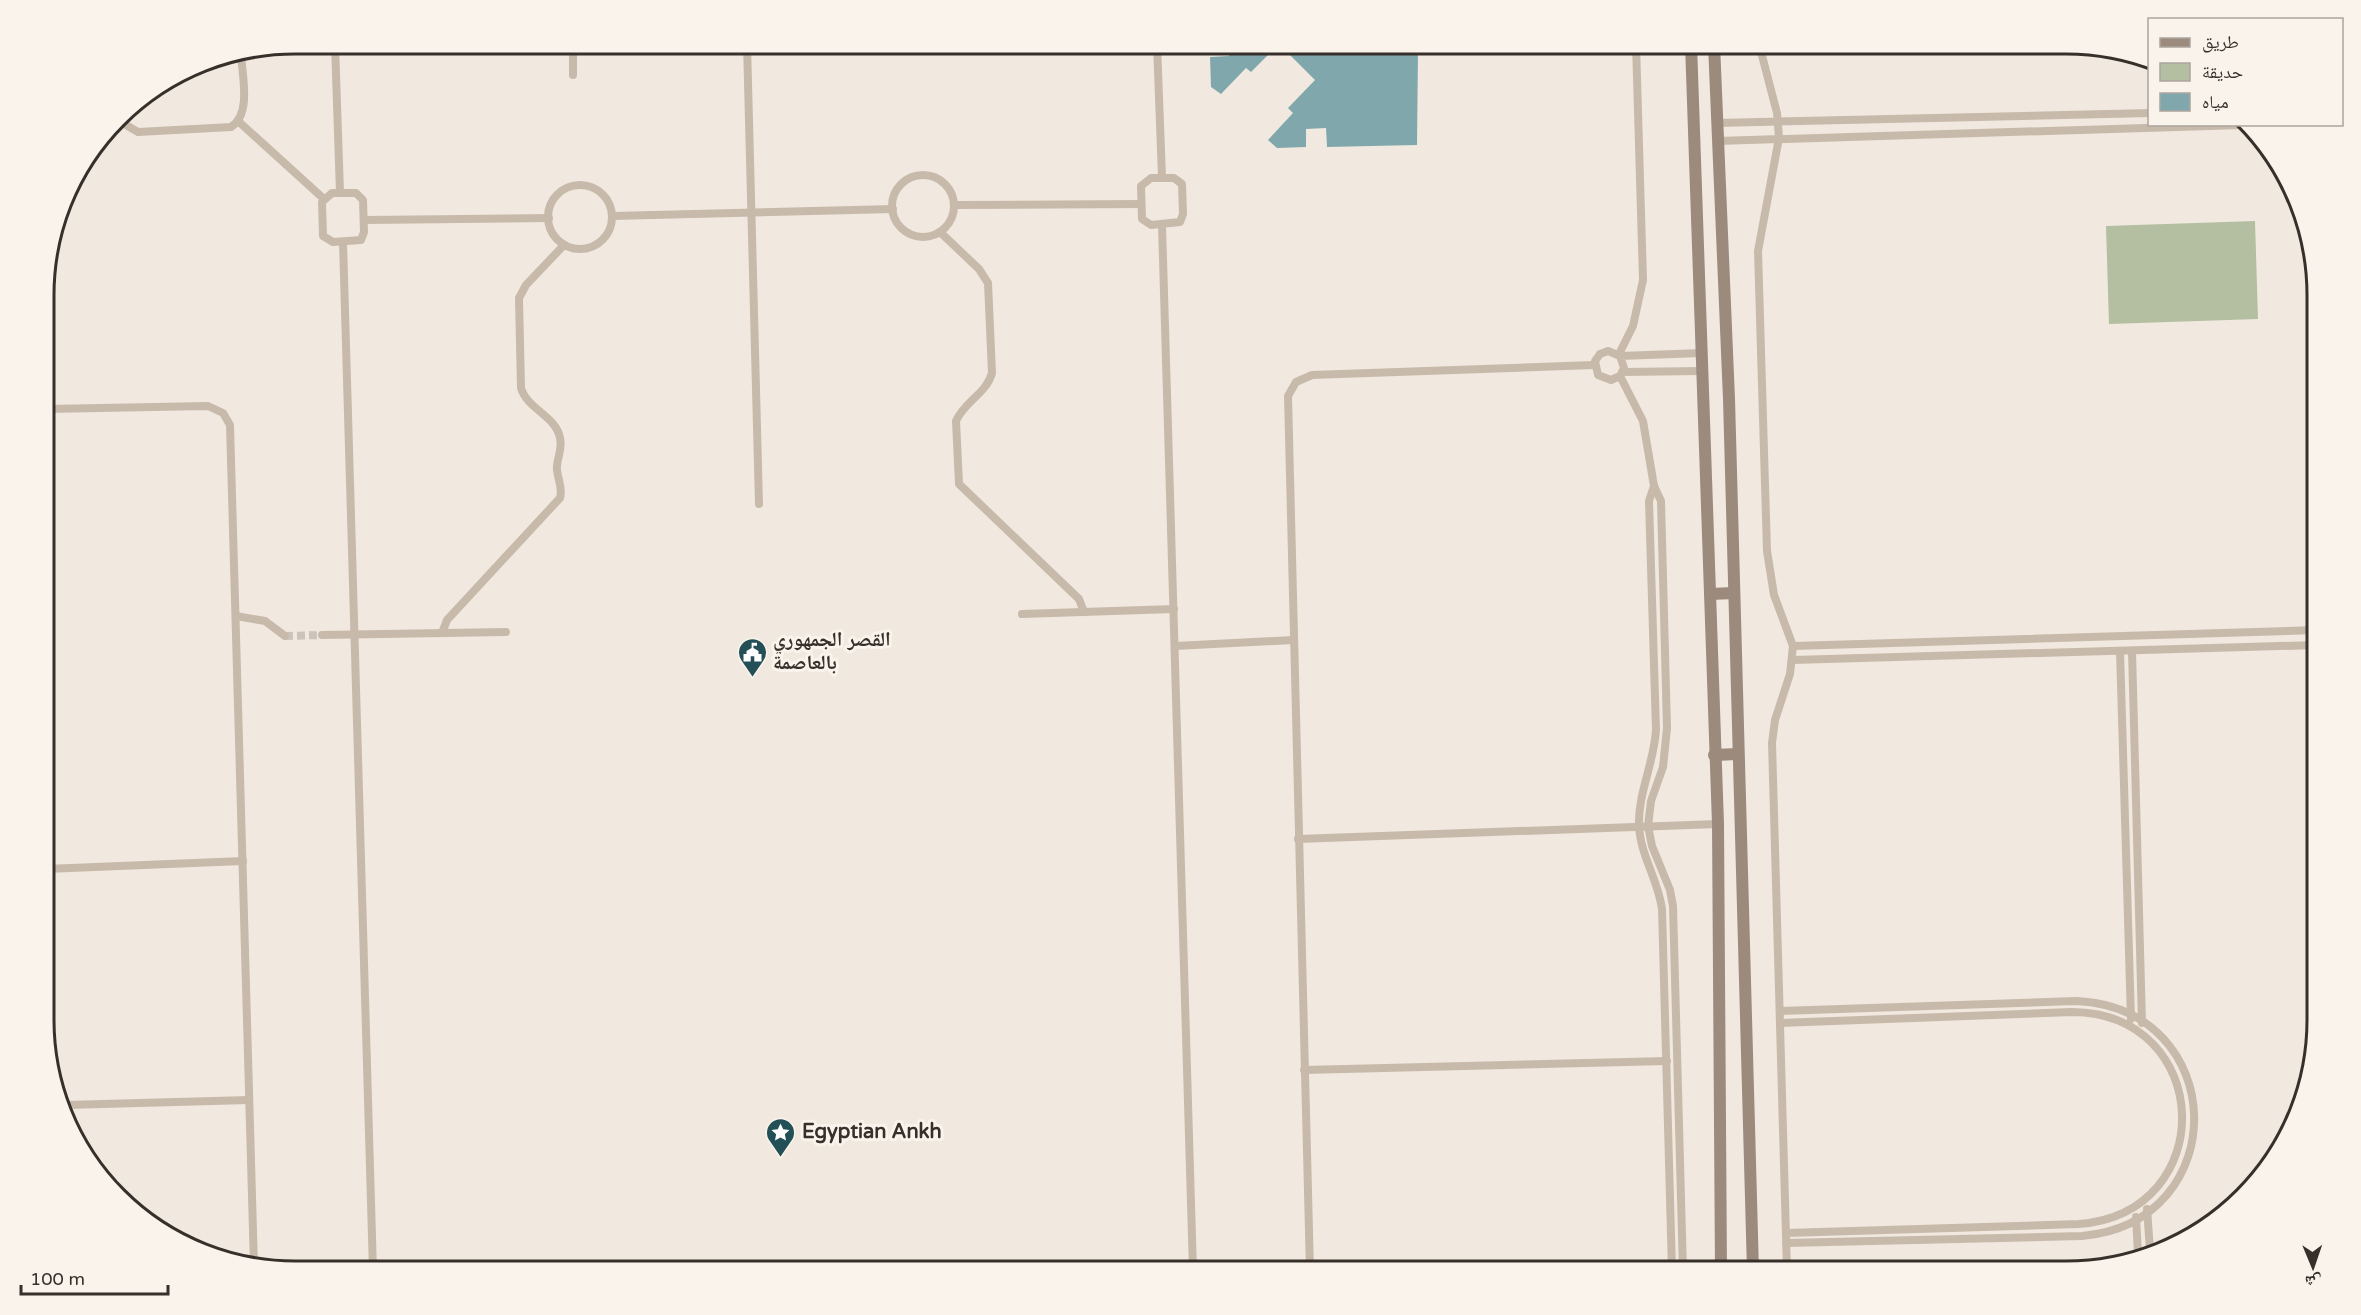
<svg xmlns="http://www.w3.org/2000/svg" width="2361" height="1315" font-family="'Varela Round','Noto Naskh Arabic',sans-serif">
  <rect width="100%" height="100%" fill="#f1e9df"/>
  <path fill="#b3bfa0" d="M2255,221L2258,319L2109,324L2106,226Z"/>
  <path fill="#80a8ac" d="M1229,44H1398L1399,52H1418L1417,145L1327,147L1326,128L1306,129V147L1277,148L1268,140L1293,113L1288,108L1315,80L1279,44L1251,72L1246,68L1221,94L1211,87L1210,57L1229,56Z"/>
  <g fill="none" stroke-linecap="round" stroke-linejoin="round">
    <path stroke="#ccc4bb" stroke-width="8" stroke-dasharray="8 4" stroke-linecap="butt" d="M285,636L322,635"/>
    <g stroke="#c8baab" stroke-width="8">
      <path d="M335,44L340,193"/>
      <path d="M573,44V75"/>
      <path d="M747,44L759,504"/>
      <path d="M1157,44L1162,177"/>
      <path d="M1759,44L1777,113L1779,138L1758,251L1767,551L1774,595L1793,646L1790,674L1775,720L1772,743L1787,1271"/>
      <path d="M122,116L126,125L138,132L231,127C252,114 242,75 241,54"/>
      <path d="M238,121L324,199"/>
      <path d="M1717,123L2150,113"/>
      <path d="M1717,141L2242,125"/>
      <circle cx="923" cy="206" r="31"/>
      <path d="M1151,178H1174L1182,184L1183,214L1180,222L1151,225L1142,219L1141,186Z"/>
      <circle cx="580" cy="217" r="32"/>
      <path d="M332,193H356L363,200L364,232L361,240L333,242L323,236L322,202Z"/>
      <path d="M954,205L1141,204"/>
      <path d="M612,216L893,209"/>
      <path d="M364,220L549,218"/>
      <path d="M1162,225L1193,1271"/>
      <path d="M940,232L979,269L988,283L992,373C987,393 964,402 956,421L959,484L1079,599L1084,612"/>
      <path d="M343,242L373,1271"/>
      <path d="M1619,354L1633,326L1643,280L1636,44"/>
      <path d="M1620,356L1624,368L1620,376L1611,380L1598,375L1595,361L1600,354L1608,351L1620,356L1702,353"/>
      <path d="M1623,372L1703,371"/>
      <path d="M1620,376L1643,421L1654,486L1661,501L1667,728L1663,767L1651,801L1648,826L1652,846L1670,890L1673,906L1683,1271"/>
      <path d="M46,409L208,406L223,413L230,425L254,1266"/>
      <path d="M1654,486L1649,501L1656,730C1654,763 1638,793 1639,825C1640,855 1658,879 1662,909L1672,1271"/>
      <path d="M1022,614L1174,609"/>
      <path d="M236,616L265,621L285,636"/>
      <path d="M442,633L447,620L560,498C563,487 558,481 557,470C556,459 563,450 560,438C556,416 527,409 521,388L519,298L526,285L564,245"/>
      <path d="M322,635L506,632"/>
      <path d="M1175,646L1293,640"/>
      <path d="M1793,646L2317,630"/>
      <path d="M2120,651L2131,1019"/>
      <path d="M2132,651L2142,1023"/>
      <path d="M1793,660L2317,645"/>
      <path d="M1298,839L1718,824"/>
      <path d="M46,869L243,861"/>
      <path d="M1780,1011L2076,1001C2230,1008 2235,1222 2082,1236L1786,1243"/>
      <path d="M1780,1023L2072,1012C2214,1013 2221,1213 2079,1224L1786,1233"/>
      <path d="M1304,1070L1667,1061"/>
      <path d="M66,1105L249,1100"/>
      <path d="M2147,1209L2150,1250"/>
      <path d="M2136,1217L2138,1254"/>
      <path d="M1310,1271L1288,396L1296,382L1312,375L1594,365"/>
    </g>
    <g stroke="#9c8a7d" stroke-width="12">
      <path d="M1691,44L1718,824L1721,1271"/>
      <path d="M1714,44L1729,399L1753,1271"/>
      <path d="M1710,594L1734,593"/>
      <path d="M1714,755L1738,754"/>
    </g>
  </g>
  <defs>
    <symbol id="civic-pin" viewBox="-11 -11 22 30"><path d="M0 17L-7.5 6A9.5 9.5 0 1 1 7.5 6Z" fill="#225056" stroke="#f9f3eb"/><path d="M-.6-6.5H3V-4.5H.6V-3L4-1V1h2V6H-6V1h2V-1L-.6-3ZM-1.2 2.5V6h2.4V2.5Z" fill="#fff"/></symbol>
    <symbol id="sight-pin" viewBox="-11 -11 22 30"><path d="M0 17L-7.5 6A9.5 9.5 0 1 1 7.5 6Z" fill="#225056" stroke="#f9f3eb"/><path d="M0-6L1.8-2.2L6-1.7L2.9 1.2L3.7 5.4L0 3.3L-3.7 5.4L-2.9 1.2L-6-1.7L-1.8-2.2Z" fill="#fff"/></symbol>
  </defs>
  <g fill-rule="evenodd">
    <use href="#civic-pin" x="736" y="636" width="33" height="45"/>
    <use href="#sight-pin" x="764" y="1116" width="33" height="45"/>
  </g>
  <g text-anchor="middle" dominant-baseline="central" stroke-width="6" stroke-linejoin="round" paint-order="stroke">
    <g font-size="20" font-weight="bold" fill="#372f2a" stroke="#f9f3eb" text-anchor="start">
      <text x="773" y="640">القصر الجمهوري<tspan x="773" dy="23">بالعاصمة</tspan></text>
      <text x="802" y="1132">Egyptian Ankh</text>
    </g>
  </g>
  <path d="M0 0H2361V1315H0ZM295 54H2066A241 241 0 0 1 2307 295V1020A241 241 0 0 1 2066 1261H295A241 241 0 0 1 54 1020V295A241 241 0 0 1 295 54Z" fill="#f9f3eb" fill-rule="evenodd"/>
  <path fill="none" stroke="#372f2a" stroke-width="3" d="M295 54H2066A241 241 0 0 1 2307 295V1020A241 241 0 0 1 2066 1261H295A241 241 0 0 1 54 1020V295A241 241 0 0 1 295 54Z"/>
  <rect x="2148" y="18" width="195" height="108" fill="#f9f3eb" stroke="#aba59e" stroke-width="1.5"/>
  <rect x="2160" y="38" width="30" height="9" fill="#9c8a7d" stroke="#aba59e" stroke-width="1.5"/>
  <text x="2202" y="48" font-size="18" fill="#372f2a">طريق</text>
  <rect x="2160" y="63" width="30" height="18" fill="#b3bfa0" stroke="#aba59e" stroke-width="1.5"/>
  <text x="2202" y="78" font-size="18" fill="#372f2a">حديقة</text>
  <rect x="2160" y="93" width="30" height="18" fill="#80a8ac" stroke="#aba59e" stroke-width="1.5"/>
  <text x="2202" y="108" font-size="18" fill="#372f2a">مياه</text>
  <g transform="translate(2313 1267) rotate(178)" stroke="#f9f3eb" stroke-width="4.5" paint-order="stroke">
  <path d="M0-4.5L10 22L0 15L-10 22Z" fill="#372f2a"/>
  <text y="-9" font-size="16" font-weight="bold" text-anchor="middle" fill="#372f2a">ش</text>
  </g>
  <path d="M21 1285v9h147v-9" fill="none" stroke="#372f2a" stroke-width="3"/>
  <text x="30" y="1285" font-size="18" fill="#372f2a" stroke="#f9f3eb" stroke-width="4.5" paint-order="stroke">100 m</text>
</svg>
